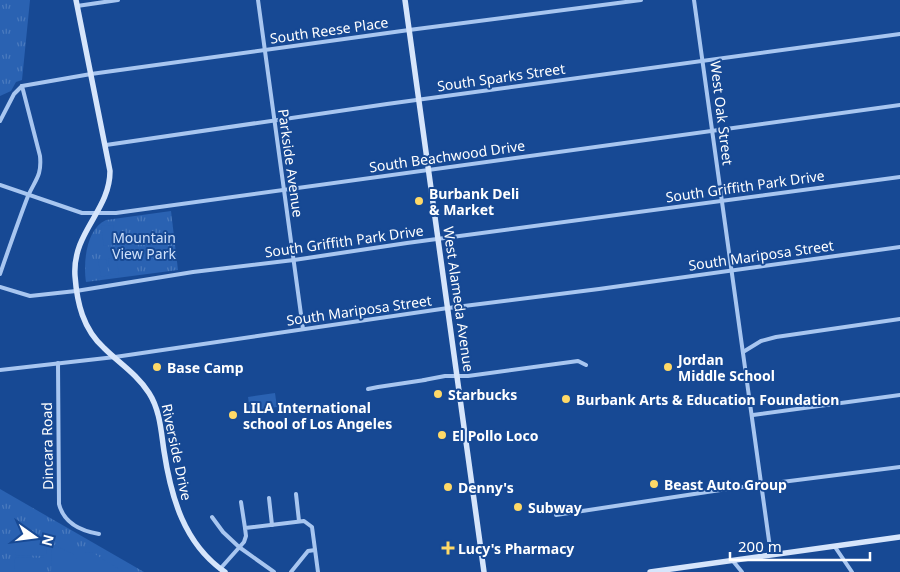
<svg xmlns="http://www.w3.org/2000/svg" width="900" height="572" font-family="'Noto Sans',sans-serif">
  <defs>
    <pattern id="grass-tufts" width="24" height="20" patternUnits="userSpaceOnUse" patternTransform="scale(1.25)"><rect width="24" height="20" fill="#2a62b2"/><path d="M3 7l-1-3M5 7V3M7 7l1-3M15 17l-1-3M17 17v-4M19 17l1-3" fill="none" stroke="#4a7abe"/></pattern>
  </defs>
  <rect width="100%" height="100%" fill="#174994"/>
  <g fill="url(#grass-tufts)">
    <path d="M0,0H30L22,80L16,82L11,91L0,96Z"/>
    <path d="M171,211L178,270L86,282C83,263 86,229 106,220Z"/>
    <path d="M0,489L144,572H0Z"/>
  </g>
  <g fill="#2a62b2">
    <path d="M113,225L115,245L104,246L101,226Z"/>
    <path d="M116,257L119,274L111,275L108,259Z"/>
    <path d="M106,259L109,275L101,277L98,260Z"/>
    <path d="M275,393L277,407L250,411L248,397Z"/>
    <path d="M17,539L43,540L47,542L46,554L44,556L16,555L15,552V541Z"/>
    <path d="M52,544L73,554L77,559L85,552L93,553L124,572H51Z"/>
    <path d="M16,557L44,558L46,560V572H15L14,571L15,559Z"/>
  </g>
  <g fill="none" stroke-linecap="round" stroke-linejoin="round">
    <g stroke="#a8c6f0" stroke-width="4">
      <path d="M258,0L303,329"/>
      <path d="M694,0L771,555"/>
      <path d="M77,6L118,0"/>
      <path d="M22,86L91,74L409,30L641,0"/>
      <path d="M0,121L14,94L22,86"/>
      <path d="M106,145L387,104L900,34"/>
      <path d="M0,185L82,213H116L900,105"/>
      <path d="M0,274C9,248 18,222 28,196C35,180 42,176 40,156L22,86"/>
      <path d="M0,287L30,296L76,291L193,272L294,260L407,243L900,177"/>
      <path d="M743,352L761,341L776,337L900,319"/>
      <path d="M58,363L59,504C64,524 81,531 99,534"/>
      <path d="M0,370L115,357L448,308L599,289L900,247"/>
      <path d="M424,380L445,376H468L578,361L586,365"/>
      <path d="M368,389L378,387L425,380"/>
      <path d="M753,415L900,395"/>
      <path d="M296,494L299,521"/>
      <path d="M269,498L272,525"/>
      <path d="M241,502L245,528"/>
      <path d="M556,515L727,489L900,467"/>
      <path d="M212,517L223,532L239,547L274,572"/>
      <path d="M835,547L852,572"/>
      <path d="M733,561L742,572"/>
      <path d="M220,569L244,542L246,536L245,528L304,521L312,527L318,572"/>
      <path d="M291,572L308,551L315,550"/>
    </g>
    <g stroke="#d6e5fb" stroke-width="5.5">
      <path d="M76,0L110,171C110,211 72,232 75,276C77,303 83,329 104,348C119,363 137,374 149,393C160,410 161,431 164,451C171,497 184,544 225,572"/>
      <path d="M405,0L484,572"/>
      <path d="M650,572L900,537"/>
    </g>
  </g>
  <g fill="#ffd967" stroke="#174994" stroke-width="2">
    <circle cx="419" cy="201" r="5"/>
    <circle cx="157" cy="367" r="5"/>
    <circle cx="668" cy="367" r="5"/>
    <circle cx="438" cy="394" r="5"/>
    <circle cx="566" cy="399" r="5"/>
    <circle cx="233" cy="415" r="5"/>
    <circle cx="442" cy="435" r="5"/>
    <circle cx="654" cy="484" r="5"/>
    <circle cx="448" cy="487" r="5"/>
    <circle cx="518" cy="507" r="5"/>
    <path d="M445.5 540.5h5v5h5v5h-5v5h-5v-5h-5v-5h5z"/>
  </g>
  <g text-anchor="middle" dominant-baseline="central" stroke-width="4" stroke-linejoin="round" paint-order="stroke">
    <g font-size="14" fill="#fff" stroke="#174994">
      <text transform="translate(329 30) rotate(-8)">South Reese Place</text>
      <text transform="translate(501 77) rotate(-8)">South Sparks Street</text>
      <text transform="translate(722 113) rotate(83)">West Oak Street</text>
      <text transform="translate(447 156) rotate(-8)">South Beachwood Drive</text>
      <text transform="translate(291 163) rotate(82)">Parkside Avenue</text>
      <text transform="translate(745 186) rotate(-8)">South Griffith Park Drive</text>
      <text transform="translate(344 241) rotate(-8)">South Griffith Park Drive</text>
      <text transform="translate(761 255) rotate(-8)">South Mariposa Street</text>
      <text transform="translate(459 299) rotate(82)">West Alameda Avenue</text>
      <text transform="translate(359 310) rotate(-8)">South Mariposa Street</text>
      <text transform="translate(47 446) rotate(-91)">Dincara Road</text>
      <text transform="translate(177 452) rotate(78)">Riverside Drive</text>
    </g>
    <g font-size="14" font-weight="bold" fill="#fff" stroke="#174994" text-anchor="start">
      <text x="429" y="193">Burbank Deli<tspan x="429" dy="16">&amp; Market</tspan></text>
      <text x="678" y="359">Jordan<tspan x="678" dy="16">Middle School</tspan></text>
      <text x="167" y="367">Base Camp</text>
      <text x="448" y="394">Starbucks</text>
      <text x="576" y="399">Burbank Arts &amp; Education Foundation</text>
      <text x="243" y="407">LILA International<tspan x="243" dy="16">school of Los Angeles</tspan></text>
      <text x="452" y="435">El Pollo Loco</text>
      <text x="664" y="484">Beast Auto Group</text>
      <text x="458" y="487">Denny's</text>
      <text x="528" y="507">Subway</text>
      <text x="458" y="548">Lucy's Pharmacy</text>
    </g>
    <g font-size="14" fill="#cfe1fb" stroke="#174994">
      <text x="144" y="237">Mountain<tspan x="144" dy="16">View Park</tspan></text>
    </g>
  </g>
  <g transform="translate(35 537) rotate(104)" stroke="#174994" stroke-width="4" paint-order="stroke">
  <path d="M0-4L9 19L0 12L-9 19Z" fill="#ffffff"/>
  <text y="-8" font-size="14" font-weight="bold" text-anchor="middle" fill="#ffffff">N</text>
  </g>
  <path d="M730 552v8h140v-8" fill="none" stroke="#ffffff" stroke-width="2.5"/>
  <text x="738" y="552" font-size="15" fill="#ffffff" stroke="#174994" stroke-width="4" paint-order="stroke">200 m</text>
</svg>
